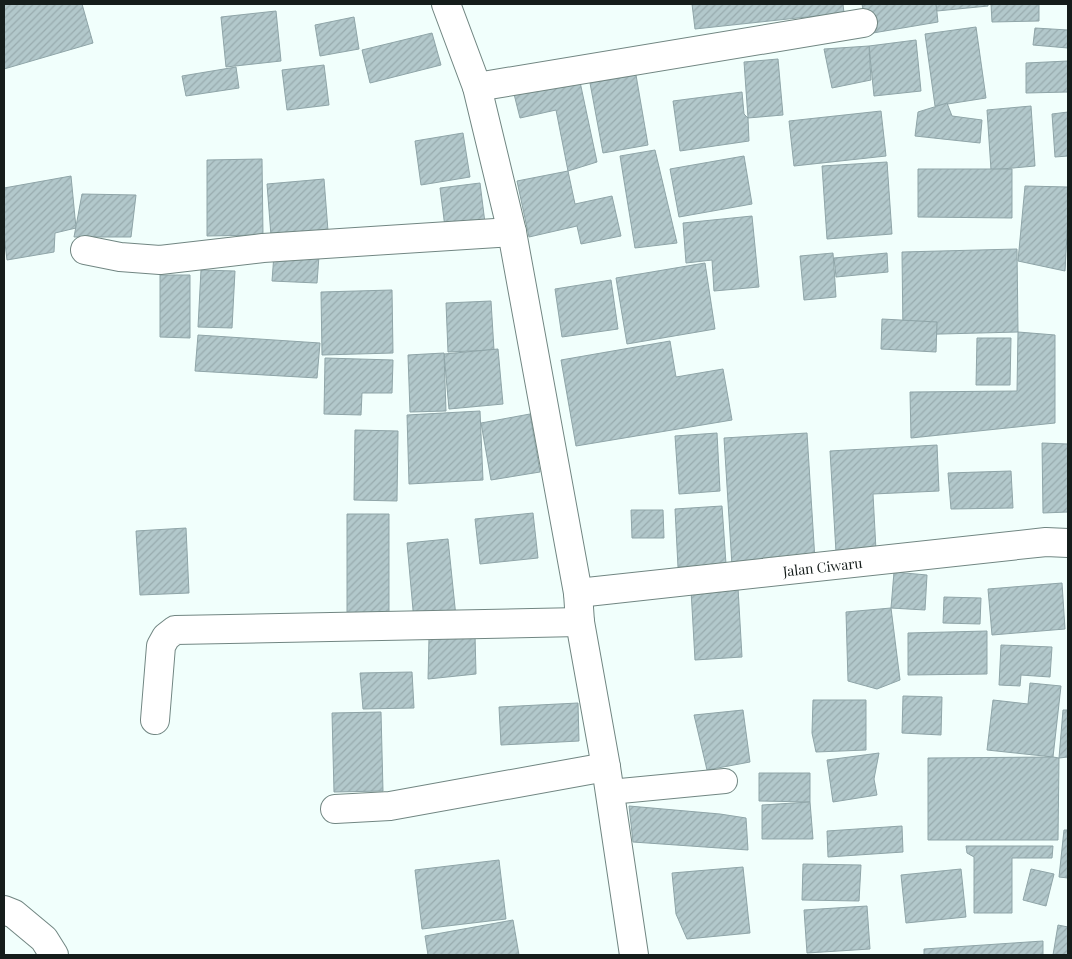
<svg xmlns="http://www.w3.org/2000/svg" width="1072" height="959" font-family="'Playfair Display',serif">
  <defs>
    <pattern id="building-hatch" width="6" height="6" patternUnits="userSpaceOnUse" patternTransform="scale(1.25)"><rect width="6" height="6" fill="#b2c8cb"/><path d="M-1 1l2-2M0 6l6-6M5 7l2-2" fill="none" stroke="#98abae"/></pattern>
  </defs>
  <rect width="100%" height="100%" fill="#f1fffc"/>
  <g fill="url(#building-hatch)" stroke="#8fa5a8">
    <path d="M4,4H82L93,43L4,69Z"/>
    <path d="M692,4H843L844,13L695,29Z"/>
    <path d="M862,4H936L938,22L867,34Z"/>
    <path d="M936,4H988V6L937,11Z"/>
    <path d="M991,4H1039V21L992,22Z"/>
    <path d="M276,11L281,61L226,67L221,17Z"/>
    <path d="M354,17L359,49L320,56L315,25Z"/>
    <path d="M976,27L986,98L935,106L925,34Z"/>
    <path d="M1035,28L1068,30V48L1033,45Z"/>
    <path d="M432,33L441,65L370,83L362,50Z"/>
    <path d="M916,40L921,91L874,96L869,46Z"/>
    <path d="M869,46L871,80L832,88L824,49Z"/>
    <path d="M778,59L783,115L748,118L744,62Z"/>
    <path d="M1068,61V92L1026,93V63Z"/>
    <path d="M324,65L329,105L287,110L282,70Z"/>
    <path d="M236,67L239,88L186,96L182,76Z"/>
    <path d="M636,75L648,145L603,153L590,83Z"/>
    <path d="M579,77L597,162L568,171L556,110L520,118L513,90Z"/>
    <path d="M742,92L744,114L748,118L749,141L680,151L673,101Z"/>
    <path d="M947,103L952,116L982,120L980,143L915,136L918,112Z"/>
    <path d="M1031,106L1035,166L991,170L987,110Z"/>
    <path d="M881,111L886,156L794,166L789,121Z"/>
    <path d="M1068,112V156L1055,157L1052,114Z"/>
    <path d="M463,133L470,177L421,185L415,141Z"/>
    <path d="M655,150L677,243L635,248L620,156Z"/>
    <path d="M744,156L752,204L679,217L670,169Z"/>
    <path d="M262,159L263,235L207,236V160Z"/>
    <path d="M887,162L892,234L827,239L822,166Z"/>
    <path d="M918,169H1012V218L918,217Z"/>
    <path d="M568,171L575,204L612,196L621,236L581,244L577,226L529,237L517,181Z"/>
    <path d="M71,176L76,228L55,233L54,252L7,260L4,235V188Z"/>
    <path d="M324,179L328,231L271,236L267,184Z"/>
    <path d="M480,183L486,231L446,235L440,188Z"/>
    <path d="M1025,186L1068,187V217L1065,271L1018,261Z"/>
    <path d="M82,194L136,195L131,237H74Z"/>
    <path d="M752,216L759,287L714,291L712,260L686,263L683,223Z"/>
    <path d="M1017,249L1018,332L903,335L902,252Z"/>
    <path d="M833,253L836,297L804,300L800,256Z"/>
    <path d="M887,253L888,272L836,277L834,258Z"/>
    <path d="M274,254L319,256L317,283L272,281Z"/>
    <path d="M705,263L715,329L627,344L616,278Z"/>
    <path d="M201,270L235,271L232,328L198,327Z"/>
    <path d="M160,275H190V338L160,337Z"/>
    <path d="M611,280L618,329L562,337L555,289Z"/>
    <path d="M392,290L393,353L322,355L321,292Z"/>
    <path d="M491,301L494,350L448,352L446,303Z"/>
    <path d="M882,319L937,322L936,352L881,349Z"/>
    <path d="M1018,332L1055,335V423L911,438L910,392L1017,391Z"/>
    <path d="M198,335L320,343L317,378L195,371Z"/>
    <path d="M977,338H1011L1010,385H976Z"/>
    <path d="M670,341L676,377L723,369L732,420L576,446L561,360Z"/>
    <path d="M498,349L503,404L449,409L444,354Z"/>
    <path d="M444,353L446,411L410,412L408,355Z"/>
    <path d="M325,358L393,360L392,393H362L361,415L324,414Z"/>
    <path d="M480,411L483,480L409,484L407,415Z"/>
    <path d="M530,414L540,472L491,480L481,423Z"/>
    <path d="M355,430L398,431L397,501L354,500Z"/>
    <path d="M717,433L720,491L679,494L675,436Z"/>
    <path d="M807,433L815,560L732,566L724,438Z"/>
    <path d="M1042,443L1068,444V512L1043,513Z"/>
    <path d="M937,445L939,491L873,494L876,550L836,552L830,451Z"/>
    <path d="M1011,471L1013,508L951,509L948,473Z"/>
    <path d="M722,506L726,564L678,567L675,509Z"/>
    <path d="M631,510H663L664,538H632Z"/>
    <path d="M533,513L538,558L480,564L475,519Z"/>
    <path d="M347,514H389V625L347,626Z"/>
    <path d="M186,528L189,593L140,595L136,531Z"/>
    <path d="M448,539L456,617L414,621L407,543Z"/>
    <path d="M894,572L927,575L925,610L891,608Z"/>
    <path d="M1062,583L1065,629L992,635L988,589Z"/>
    <path d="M738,588L742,657L695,660L691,590Z"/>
    <path d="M944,597L981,598L980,624L943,623Z"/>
    <path d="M891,608L900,680L877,689L848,681L846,612Z"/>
    <path d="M987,631V674L908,675V633Z"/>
    <path d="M475,635L476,674L428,679L429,638Z"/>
    <path d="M1001,645L1052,647L1050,677L1021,675L1020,686L999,685Z"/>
    <path d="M412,672L414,708L363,709L360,673Z"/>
    <path d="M1030,683L1061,686L1053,757L987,750L993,700L1028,704Z"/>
    <path d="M903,696L942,697L941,735L902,733Z"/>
    <path d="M813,700H866V750L816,752L812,733Z"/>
    <path d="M578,703L579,741L501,745L499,707Z"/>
    <path d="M743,710L750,762L707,770L694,715Z"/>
    <path d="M1063,710H1068V757L1059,758Z"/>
    <path d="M381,712L383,791L334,792L332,713Z"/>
    <path d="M879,753L874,779L877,795L833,802L827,760Z"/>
    <path d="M1053,757L1059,758L1058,840H928V758Z"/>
    <path d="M759,773H810V802L759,801Z"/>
    <path d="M810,802L813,839H762V805Z"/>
    <path d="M629,806L720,814L746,818L748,850L633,842Z"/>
    <path d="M902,826L903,852L828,857L827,831Z"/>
    <path d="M1064,830H1068V878L1059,877Z"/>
    <path d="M966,846H1053L1052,858H1012V913H974V857L967,853Z"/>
    <path d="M499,860L506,919L422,929L415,870Z"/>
    <path d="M803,864L861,865L859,901L802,900Z"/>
    <path d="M743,867L750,933L687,939L676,914L672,873Z"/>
    <path d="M961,869L966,917L906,923L901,875Z"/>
    <path d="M1031,869L1054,874L1046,906L1023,900Z"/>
    <path d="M867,906L870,949L807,953L804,910Z"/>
    <path d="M513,920L519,955H428L425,936Z"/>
    <path d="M1058,925L1068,927V955H1053Z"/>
    <path d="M1043,941V955H924V949Z"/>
  </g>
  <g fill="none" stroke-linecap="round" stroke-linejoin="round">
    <defs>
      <path id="lane" d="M610,792L725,781"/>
      <g id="street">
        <path d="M446,4L477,87L512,232L578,593L580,622L606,767L634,955"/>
        <path d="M477,87L863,23"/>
        <path d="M85,250L120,257L160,260L263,248L512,232"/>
        <path id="s1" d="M578,593L1046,542L1068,543"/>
        <path d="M155,720L161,646L166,637L175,630L580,622"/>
        <path d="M335,809L390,806L606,767"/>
        <path d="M4,910L14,914L44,939L54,955"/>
      </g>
    </defs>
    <use href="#lane" stroke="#718682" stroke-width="26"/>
    <use href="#street" stroke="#718682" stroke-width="30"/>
    <use href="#lane" stroke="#fff" stroke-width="24"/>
    <use href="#street" stroke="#fff" stroke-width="28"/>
  </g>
  <g text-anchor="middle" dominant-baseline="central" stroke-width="4.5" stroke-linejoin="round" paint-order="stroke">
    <g font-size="14" fill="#151d1b" stroke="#f1fffc">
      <text stroke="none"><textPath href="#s1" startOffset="246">Jalan Ciwaru</textPath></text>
    </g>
  </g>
  <rect width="1072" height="959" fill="none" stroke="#151d1b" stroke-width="10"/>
</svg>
